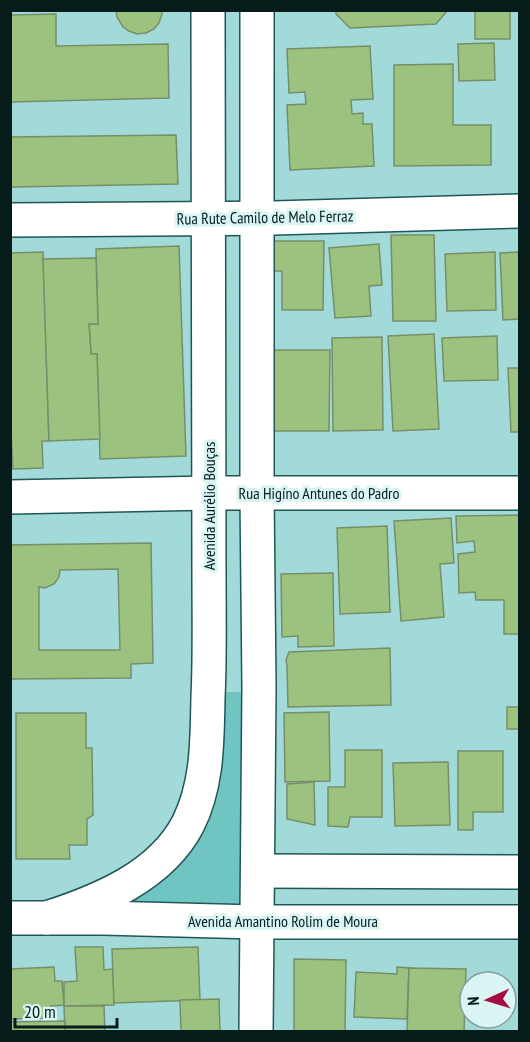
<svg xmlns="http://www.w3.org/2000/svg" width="530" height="1042" font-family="'PT Sans Narrow',sans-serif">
  <rect width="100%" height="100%" fill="#a1dad8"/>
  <path fill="#70c5c2" d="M213,692H255L252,917L75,914L171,859Z"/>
  <g fill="#9bc27e" stroke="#788e69" stroke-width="1.5" fill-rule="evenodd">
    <path d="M116,10H162V14L159,23L154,29L146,33L137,34L129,31L123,27L117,17Z"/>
    <path d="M336,10H448L436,24L350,28L336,14Z"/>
    <rect x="475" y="10" width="35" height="29"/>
    <path d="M56,14V46L168,44L169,98L10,102V15Z"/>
    <path d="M494,43L495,80L459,81L458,44Z"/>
    <path d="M370,46L373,99L351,100L352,114L363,113V124H372L374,166L290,170L287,105L306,104L305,92L289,93L287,49Z"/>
    <path d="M453,64V125H491V165L394,166V65Z"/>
    <path d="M176,135L178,184L10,187V137Z"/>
    <path d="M391,235H434L436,321H393Z"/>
    <path d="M269,241H324L323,310H282V271H268Z"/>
    <path d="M379,244L382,285L369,286L371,316L335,318L329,248Z"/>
    <path d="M179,246L186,456L100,459L97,354H91L89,324H98L96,249Z"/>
    <path d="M43,252L49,441H42L43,468L13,469L10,411V253Z"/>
    <path d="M495,252L496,310L447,311L445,254Z"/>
    <path d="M520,252V319L503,320L500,253Z"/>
    <path d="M96,258L98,324H89L91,354H97L100,439L49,441L43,259Z"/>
    <path d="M434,334L439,429L393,431L388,336Z"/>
    <path d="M497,336L498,380L444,381L442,338Z"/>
    <path d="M382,337L383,430L333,431L332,338Z"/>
    <path d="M274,350H330L329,431H274Z"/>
    <path d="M508,368H520V432H511Z"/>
    <path d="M520,515V634H504V600H476L475,592L459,593L458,554L475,552L474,541L457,543L456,516Z"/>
    <path d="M451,518L454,563L440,564L444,617L401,621L394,521Z"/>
    <path d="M387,526L390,612L340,614L337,528Z"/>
    <path d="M151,543L153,663L131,664V678L10,679V545ZM118,569L120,650H39V587L45,588L54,584L59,577L60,570Z"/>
    <path d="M333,573L334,646L298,647V636L282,637L281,574Z"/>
    <path d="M390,648L391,705L288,707L287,665L286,660L289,652Z"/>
    <rect x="507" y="707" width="13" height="22"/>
    <path d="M329,712L330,781L285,782L284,713Z"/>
    <path d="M16,713H86V748H92L93,815L87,819V845H69L70,859H16Z"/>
    <path d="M345,750H382V817H350L348,827L328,826V787H345Z"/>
    <path d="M458,751H503V812H473V830H458Z"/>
    <path d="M448,762L450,825L395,826L393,763Z"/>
    <path d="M314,782L315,825L287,819V784Z"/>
    <path d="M75,947H103L104,970L113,969L114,1005L64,1006V982L77,981Z"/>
    <path d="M198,947L200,1000L114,1003L112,949Z"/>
    <path d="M294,959L346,960L345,1032H294Z"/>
    <path d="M54,967L55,981H62L64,1005L51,1006V1013L46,1012V1018L10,1019V969Z"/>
    <path d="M397,967L409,968L407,1019L354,1017L356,972L397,974Z"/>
    <path d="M409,968L466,969L464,1032H407Z"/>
    <path d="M219,999L220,1032H181L180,1000Z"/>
    <path d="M64,1006H104L105,1032H65Z"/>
    <path d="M65,1021V1032H10V1022Z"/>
  </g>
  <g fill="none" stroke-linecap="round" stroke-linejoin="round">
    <defs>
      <g id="street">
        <path d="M10,220L274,218L520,211"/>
        <path d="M10,497L210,493H520"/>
        <path d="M258,871L520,872"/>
        <path d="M10,918H103L258,922H520"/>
        <path d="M47,918C100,901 161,876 188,824C208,784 207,741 208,697C210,656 209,614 209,573C210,386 208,198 208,10"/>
        <path d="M256,1032L259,687L257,494V10"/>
      </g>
    </defs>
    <use href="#street" stroke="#1e5755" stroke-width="36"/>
    <use href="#street" stroke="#fff" stroke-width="33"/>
  </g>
  <g text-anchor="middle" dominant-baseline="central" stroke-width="6" stroke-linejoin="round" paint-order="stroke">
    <g font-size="16" fill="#051c1b" stroke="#d9f5f4">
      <text transform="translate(265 217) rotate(-1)">Rua Rute Camilo de Melo Ferraz</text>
      <text x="319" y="493">Rua Higíno Antunes do Padro</text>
      <text transform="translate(209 506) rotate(-90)">Avenida Aurélio Bouças</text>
      <text x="283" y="921">Avenida Amantino Rolim de Moura</text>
    </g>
  </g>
  <rect width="530" height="1042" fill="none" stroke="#051c1b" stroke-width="24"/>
  <g transform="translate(488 1000) rotate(266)"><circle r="28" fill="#d9f5f4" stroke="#849e9d" stroke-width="1.5"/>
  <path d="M0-4.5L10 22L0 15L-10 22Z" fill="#a60c3d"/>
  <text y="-9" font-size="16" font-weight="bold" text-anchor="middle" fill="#051c1b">N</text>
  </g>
  <path d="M15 1018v9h102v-9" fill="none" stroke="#051c1b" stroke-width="3"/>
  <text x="24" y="1018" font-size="18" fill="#051c1b" stroke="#d9f5f4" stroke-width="4.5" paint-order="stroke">20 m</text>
</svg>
